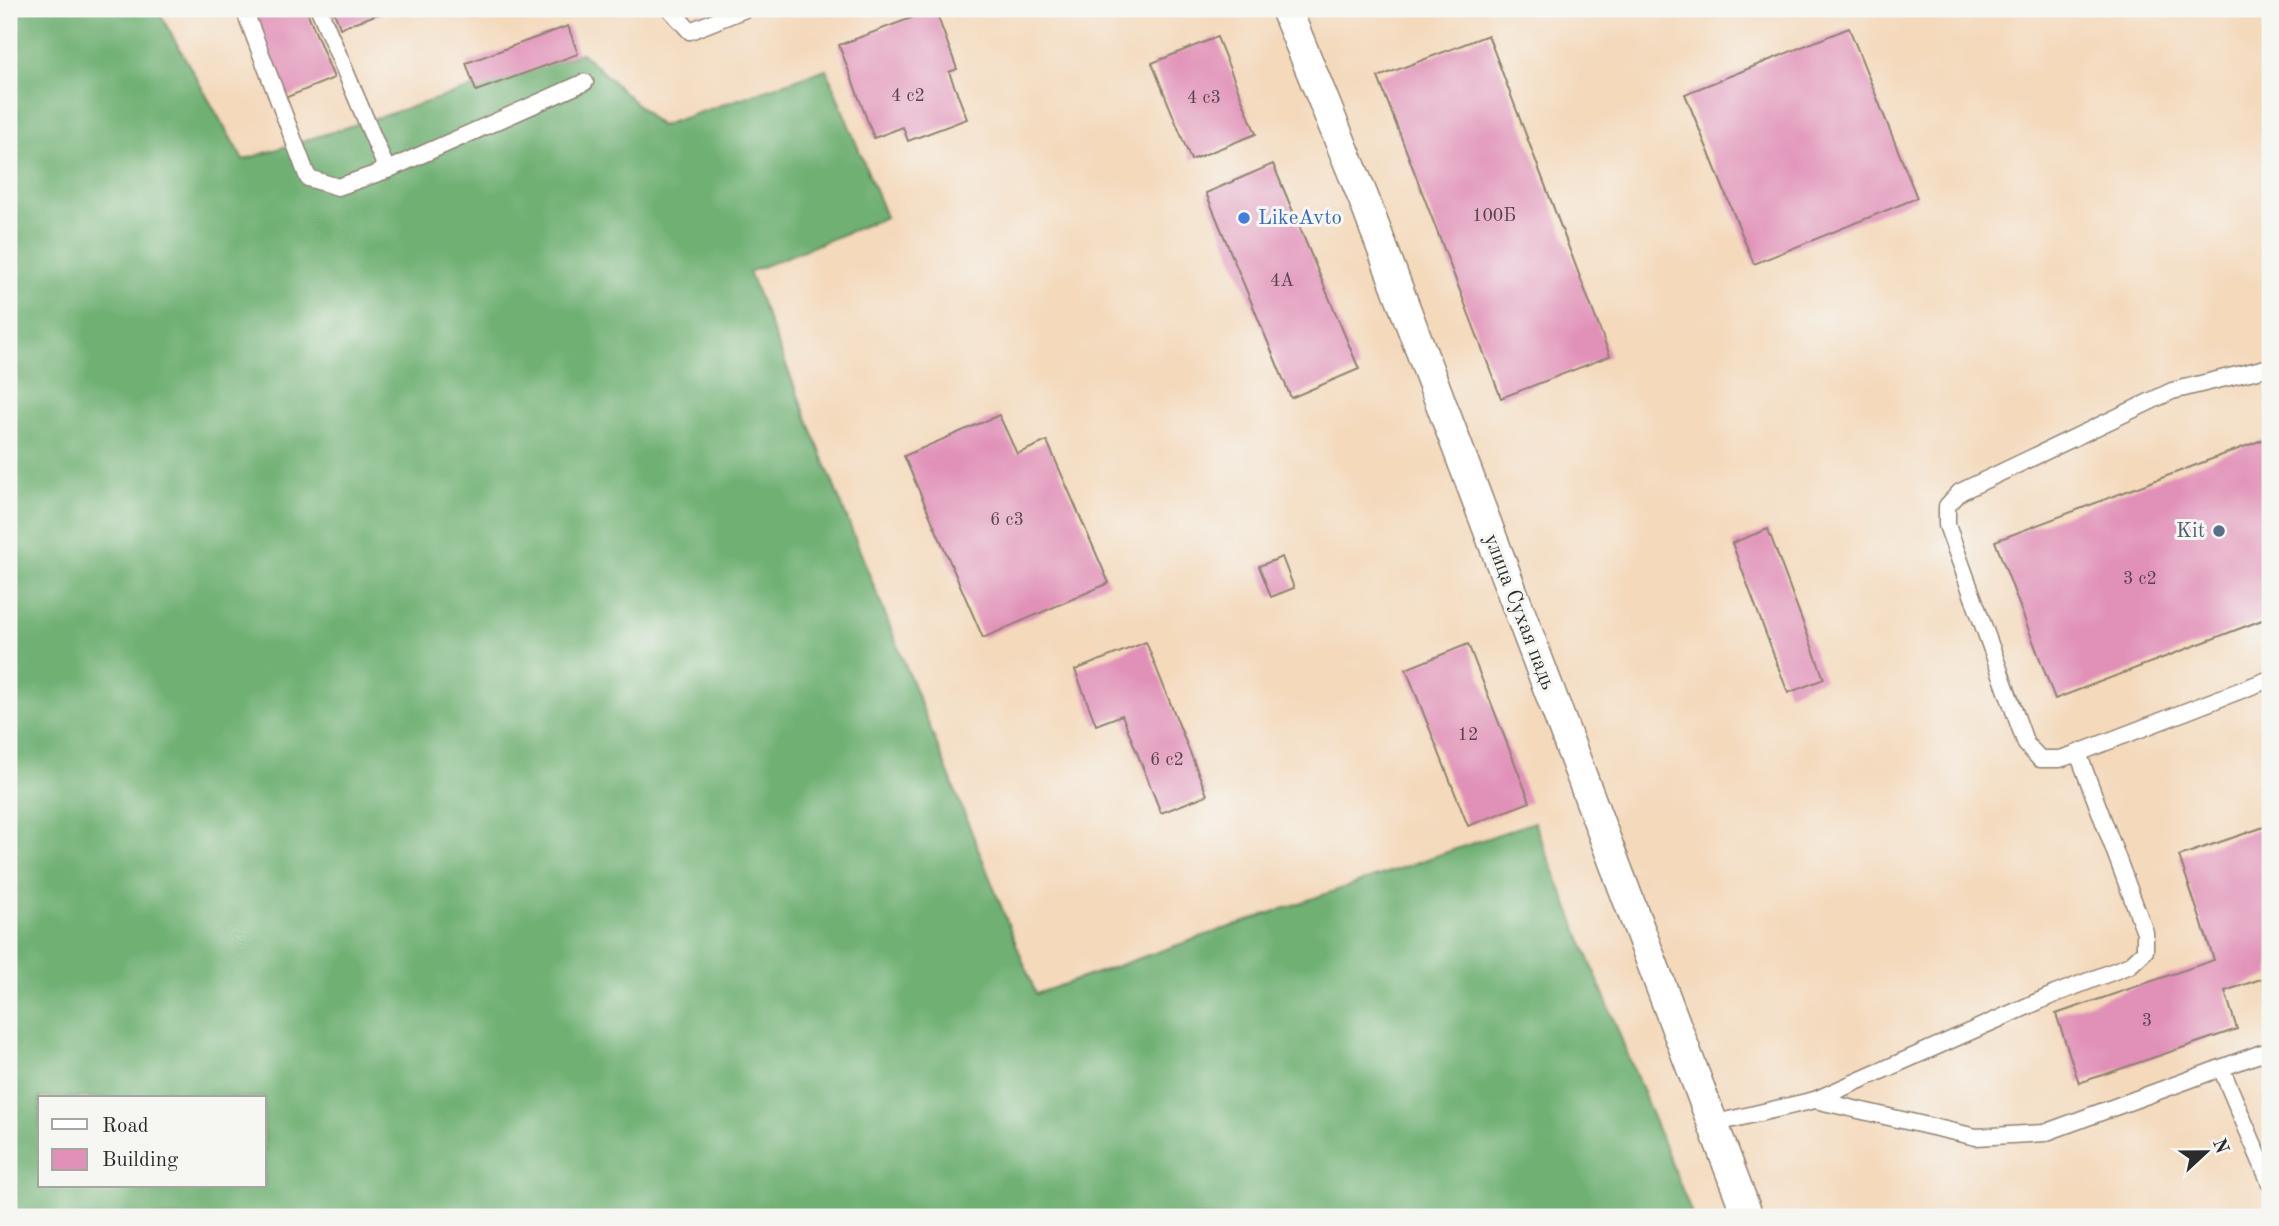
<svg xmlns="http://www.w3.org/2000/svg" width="2279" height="1226" font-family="'Old Standard TT',serif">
  <rect width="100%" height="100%" fill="#f6f6f2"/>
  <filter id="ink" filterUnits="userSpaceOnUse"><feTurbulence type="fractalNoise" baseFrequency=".0143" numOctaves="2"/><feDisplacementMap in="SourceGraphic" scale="14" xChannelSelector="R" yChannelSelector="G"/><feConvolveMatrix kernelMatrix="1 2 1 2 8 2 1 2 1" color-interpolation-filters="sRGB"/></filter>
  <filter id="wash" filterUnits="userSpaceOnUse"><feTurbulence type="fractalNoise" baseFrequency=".00686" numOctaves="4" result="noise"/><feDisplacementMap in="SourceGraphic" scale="28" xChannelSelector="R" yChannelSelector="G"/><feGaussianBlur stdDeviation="1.57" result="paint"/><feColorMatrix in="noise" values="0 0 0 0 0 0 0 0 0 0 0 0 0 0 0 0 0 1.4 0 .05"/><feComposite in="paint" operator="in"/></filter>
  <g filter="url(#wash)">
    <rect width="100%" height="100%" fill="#f4d9bb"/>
    <path fill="#70b073" stroke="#4e6e4f" stroke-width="2" fill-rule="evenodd" d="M9,9H157L243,160L582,53L660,126L826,69L886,217L749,272L1036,994L1534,822L1693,1217H9ZM40,1098H264V1186H40Z"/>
    <g id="blocks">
      <g fill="#e190b7">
        <path d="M250,9H306L334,78L285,98Z"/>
        <path d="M333,9H392L340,28Z"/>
        <path d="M469,9H489L472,16Z"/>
        <path d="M935,9L957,69L949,72L967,119L908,141L903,127L874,138L839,45Z"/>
        <path d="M568,26L578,54L476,91L466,63Z"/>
        <path d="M1849,28L1917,198L1754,264L1685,94Z"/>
        <path d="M1488,35L1610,356L1501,398L1378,77Z"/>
        <path d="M1217,37L1256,134L1191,160L1152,63Z"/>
        <path d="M1273,164L1359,369L1291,398L1206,193Z"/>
        <path d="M999,415L1017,454L1047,441L1109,583L983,638L904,456Z"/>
        <path d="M2270,437V617L2055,699L1995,541Z"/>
        <path d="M1768,529L1824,679L1788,693L1732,543Z"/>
        <path d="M1282,557L1294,588L1271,597L1259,566Z"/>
        <path d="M1146,642L1207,795L1161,813L1122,715L1096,725L1075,670Z"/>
        <path d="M1468,644L1530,802L1468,826L1406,669Z"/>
        <path d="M2270,825V976L2225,991L2237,1029L2079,1083L2056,1014L2214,960L2179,856Z"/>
      </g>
    </g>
  </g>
  <g filter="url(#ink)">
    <use href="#blocks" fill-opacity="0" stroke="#908273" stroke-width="2"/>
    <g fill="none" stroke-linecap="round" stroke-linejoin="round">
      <defs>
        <g id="lane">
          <path d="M244,9L308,178L338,187L387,170L585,82"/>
          <path d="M319,9L387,170"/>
          <path d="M670,9L690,31L745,9"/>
          <path d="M2078,753L2060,759H2040L2026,744L1947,525V506L1960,492L2172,391L2270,367"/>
          <path d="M2221,1068L2270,1183"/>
          <path d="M1815,1100L1976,1137L2044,1133L2270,1050"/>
          <path d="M1712,1124L1815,1100L2055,994L2130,965L2145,951V932L2078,753L2270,679"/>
        </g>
        <path id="street" d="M1286,9L1363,197L1748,1217"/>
      </defs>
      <use href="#lane" stroke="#908273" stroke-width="19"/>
      <use href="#street" stroke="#908273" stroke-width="33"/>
      <use href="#lane" stroke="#fff" stroke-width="16"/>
      <use href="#street" stroke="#fff" stroke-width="30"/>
    </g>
  </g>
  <circle fill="#3f7fe0" stroke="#f6f6f2" stroke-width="2.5" cx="1244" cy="218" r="7"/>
  <circle fill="#5c6f8a" stroke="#f6f6f2" stroke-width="2.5" cx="2219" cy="531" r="7"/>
  <g text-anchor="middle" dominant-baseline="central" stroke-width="6" stroke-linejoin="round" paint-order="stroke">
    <g font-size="18" fill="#58444e">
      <text x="908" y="96">4 с2</text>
      <text x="1204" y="98">4 с3</text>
      <text x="1494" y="216">100Б</text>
      <text x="1282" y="281">4А</text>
      <text x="1007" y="520">6 с3</text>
      <text x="2140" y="579">3 с2</text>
      <text x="1468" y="735">12</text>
      <text x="1167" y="760">6 с2</text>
      <text x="2147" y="1021">3</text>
    </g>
    <g font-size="21" fill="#366cbe" stroke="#f6f6f2" text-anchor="start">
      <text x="1258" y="218">LikeAvto</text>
    </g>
    <g font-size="21" fill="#4e5e75" stroke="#f6f6f2" text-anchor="end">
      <text x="2205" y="531">Kit</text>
    </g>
    <g font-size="21" fill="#2b2b2b" stroke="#f6f6f2">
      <text transform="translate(1519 612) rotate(69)">улица Сухая падь</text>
    </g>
  </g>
  <rect width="2279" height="1226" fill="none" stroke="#f6f6f2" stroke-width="35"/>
  <rect x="38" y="1096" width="228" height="91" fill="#f6f6f2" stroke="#a5a5a2" stroke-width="2"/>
  <rect x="52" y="1119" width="35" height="10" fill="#ffffff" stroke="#a5a5a2" stroke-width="2"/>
  <text x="102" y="1132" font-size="21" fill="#2b2b2b">Road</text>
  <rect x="52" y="1149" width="35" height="21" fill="#e190b7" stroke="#a5a5a2" stroke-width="2"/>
  <text x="102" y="1166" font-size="21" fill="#2b2b2b">Building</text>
  <g transform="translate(2206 1152) rotate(68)" stroke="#f6f6f2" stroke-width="5" paint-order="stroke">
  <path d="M0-5L12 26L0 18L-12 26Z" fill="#2b2b2b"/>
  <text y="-10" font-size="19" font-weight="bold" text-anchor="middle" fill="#2b2b2b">N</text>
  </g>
</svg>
